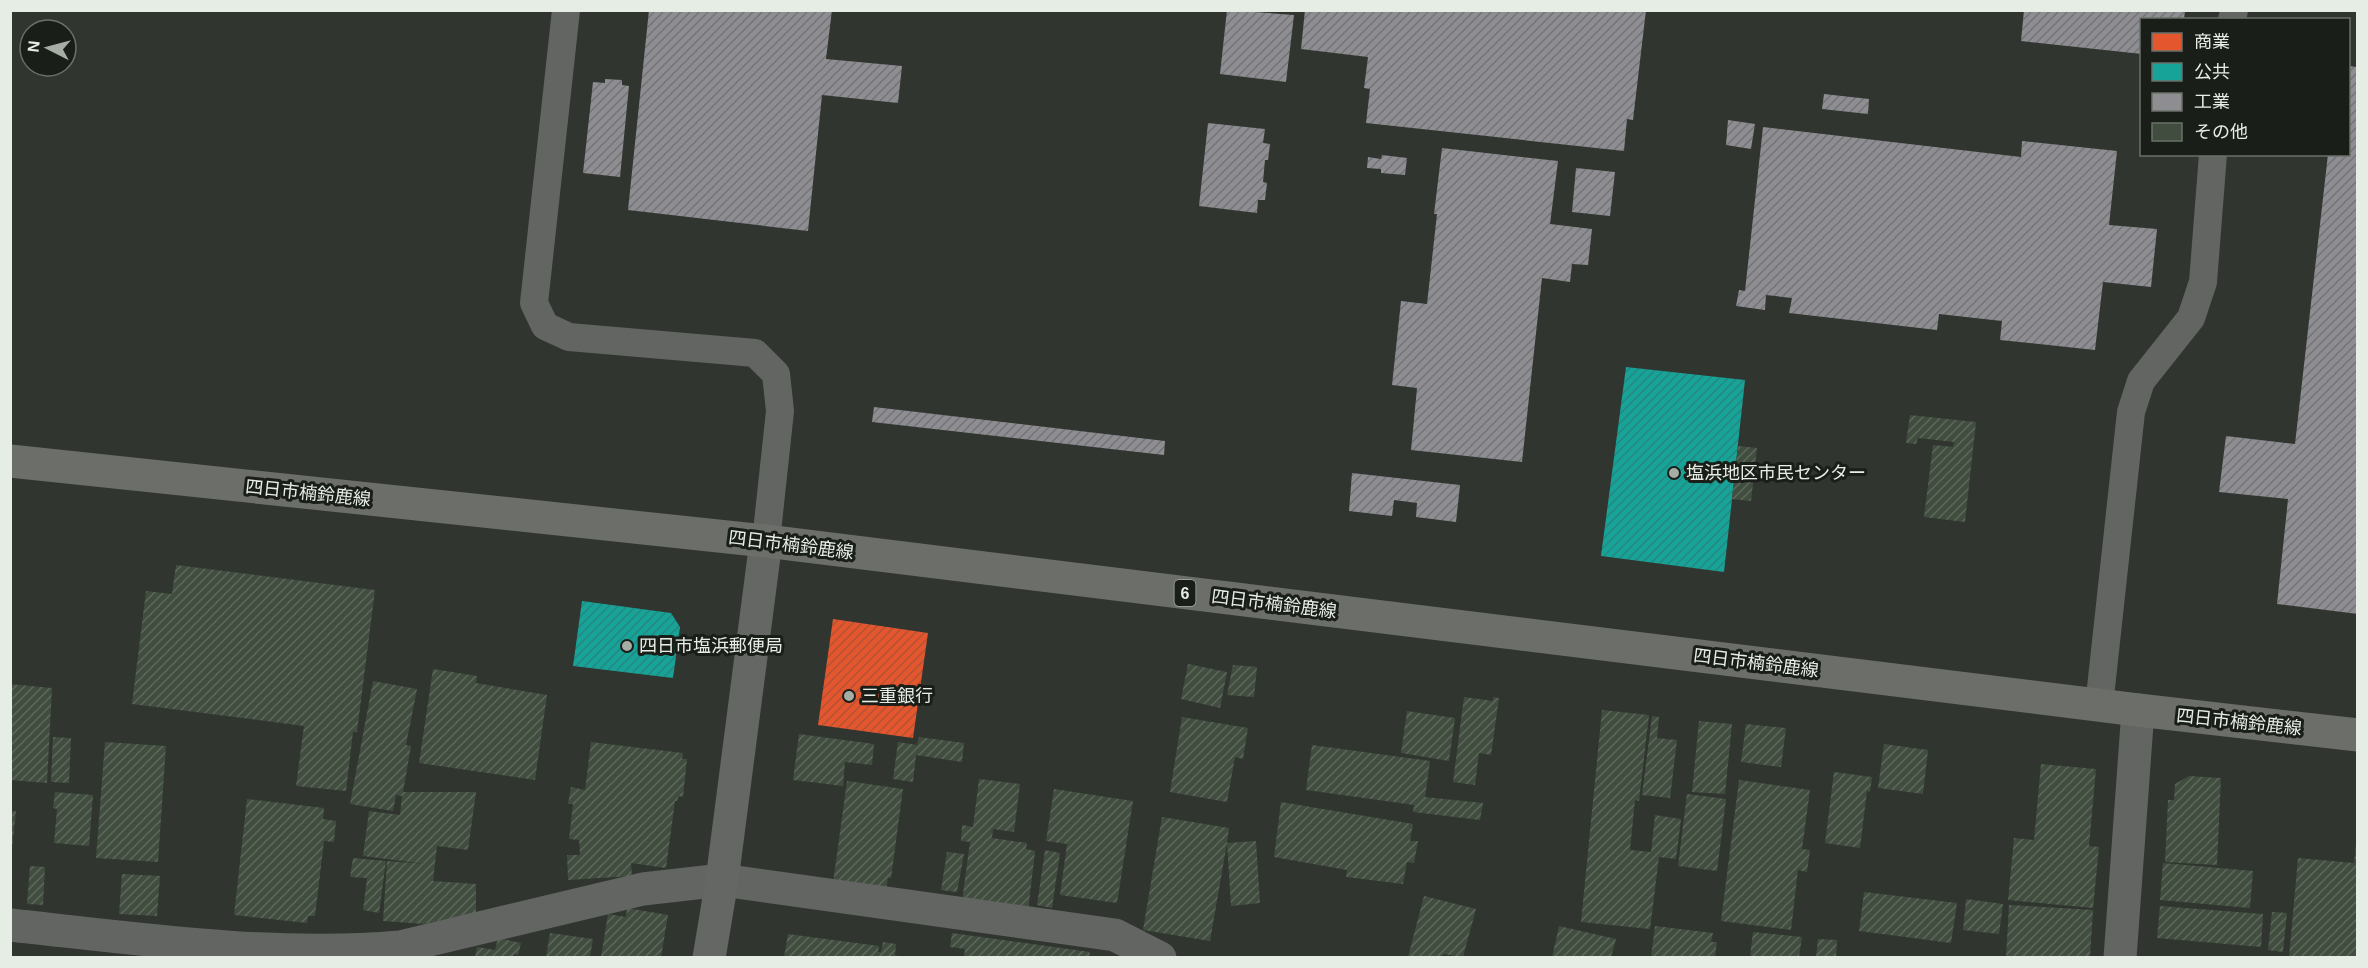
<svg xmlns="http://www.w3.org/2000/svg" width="2368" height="968" font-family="Helvetica,'Noto Sans JP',sans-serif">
  <defs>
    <pattern id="shops-hatch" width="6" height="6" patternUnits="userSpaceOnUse" patternTransform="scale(1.5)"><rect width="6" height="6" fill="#e4572e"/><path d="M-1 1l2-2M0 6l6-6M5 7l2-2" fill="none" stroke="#b45235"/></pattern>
    <pattern id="public-hatch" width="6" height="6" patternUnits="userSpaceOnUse" patternTransform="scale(1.5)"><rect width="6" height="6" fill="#17a398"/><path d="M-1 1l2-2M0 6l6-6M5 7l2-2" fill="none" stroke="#25877f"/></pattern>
    <pattern id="industry-hatch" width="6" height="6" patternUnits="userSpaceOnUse" patternTransform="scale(1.5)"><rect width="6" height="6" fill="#8d8d92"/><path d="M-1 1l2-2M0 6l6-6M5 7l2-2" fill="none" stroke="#747477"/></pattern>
    <pattern id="building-hatch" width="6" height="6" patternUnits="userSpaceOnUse" patternTransform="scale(1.5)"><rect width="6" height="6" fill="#414e3f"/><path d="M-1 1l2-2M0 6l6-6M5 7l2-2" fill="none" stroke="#5c685b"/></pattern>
  </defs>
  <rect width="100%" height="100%" fill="#30352f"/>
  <path fill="url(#shops-hatch)" d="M833,619L928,633L913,738L818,725Z"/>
  <g fill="url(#public-hatch)">
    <path d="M1626,367L1745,380L1724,572L1601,556Z"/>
    <path d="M582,601L671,613L680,627L673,678L573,666Z"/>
  </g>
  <g fill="url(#industry-hatch)">
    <path d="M649,10H832L826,59L902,66L898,103L822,95L808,231L628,210Z"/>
    <path d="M1227,10L1294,15L1286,82L1220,74Z"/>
    <path d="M1305,10H1646L1633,120L1627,119L1624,151L1366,123L1370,89L1364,88L1368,57L1301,49Z"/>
    <path d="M2024,10H2185L2184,20H2142V54L2021,41Z"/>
    <path d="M2348,66L2358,67V614L2277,604L2288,499L2219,492L2226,436L2295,444L2328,154H2348Z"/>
    <path d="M605,79L622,80V85L629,86L620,177L583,173L593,82L605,83Z"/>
    <path d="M1824,94L1869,99L1868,114L1822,109Z"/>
    <path d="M1728,120L1755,124L1751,149L1726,145Z"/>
    <path d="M1208,123L1265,129L1263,143L1270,144L1268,160H1265L1263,182L1267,183L1265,200H1258L1257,213L1199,206Z"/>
    <path d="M1763,127L2021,157L2022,141L2117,151L2109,225L2157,229L2151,287L2103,282L2095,350L2000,340L2002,321L1939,314L1937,330L1789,313L1792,298L1766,295L1765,310L1736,306L1739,290L1745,291Z"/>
    <path d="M1442,148L1558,161L1550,224L1592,229L1588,265L1572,264L1570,282L1542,278L1522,462L1411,450L1417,388L1392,385L1401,301L1427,304L1437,214H1434Z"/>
    <path d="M1382,155L1407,158L1405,175L1381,173V169L1367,168L1368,157L1381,159Z"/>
    <path d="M1576,168L1615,172L1610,216L1572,212Z"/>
    <path d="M874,407L1165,441L1164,455L872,422Z"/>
    <path d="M1352,473L1460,485L1456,522L1416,517L1417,503L1394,500L1392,516L1349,511Z"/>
  </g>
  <g fill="url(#building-hatch)">
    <path d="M1910,415L1976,422L1965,522L1924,517L1933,445L1953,447L1954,442L1918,438L1916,444L1906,443Z"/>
    <path d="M1738,446L1757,448L1751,501L1732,499Z"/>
    <path d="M176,565L375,590L357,732H353L346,791L296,786L304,726L132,704L146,591L172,594Z"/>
    <path d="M1188,664L1227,672L1220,708L1181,699Z"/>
    <path d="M1233,665L1257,667L1254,697L1227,695Z"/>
    <path d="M433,669L477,676L476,683L547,695L535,780L419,763Z"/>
    <path d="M373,681L417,689L406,745L411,746L403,792H476L468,850L437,846L433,881L476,884V913L424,924L383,921L387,861L426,864L363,856L369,811L400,815L402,796L396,795L393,811L350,804Z"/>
    <path d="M10,684L52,688L47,783L10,780Z"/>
    <path d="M1464,697L1493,701V697L1499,698L1491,755L1479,753L1475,785L1453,782Z"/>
    <path d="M1602,710L1649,715L1639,801L1635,800L1630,850L1651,852L1655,815L1681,819L1676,859L1659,857L1650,929L1581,922Z"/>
    <path d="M1407,711L1455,718L1449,761L1401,753Z"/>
    <path d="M1652,716L1659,717L1657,738L1677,740L1670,798L1642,795Z"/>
    <path d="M1182,717L1248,728L1243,759L1235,757L1227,802L1170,792Z"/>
    <path d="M1699,721L1732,724L1725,794L1692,792Z"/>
    <path d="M1746,724L1786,728L1781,767L1741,762Z"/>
    <path d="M799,734L874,744L872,765L845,762L843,786L793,780Z"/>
    <path d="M53,737L71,738L69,783L51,782Z"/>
    <path d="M919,737L964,743L962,762L916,755L913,782L893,779L898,742L917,745Z"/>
    <path d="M105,742L166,746L158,862L96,858Z"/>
    <path d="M591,742L683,753L682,759H687L683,797L679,796L677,801H675L666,868L631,863L632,876L568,880L567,855H580L579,840L569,839L573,804H568L571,787L585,790Z"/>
    <path d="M1884,744L1928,750L1923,794L1878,788Z"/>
    <path d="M1312,745L1430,761L1425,797L1483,803L1480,820L1413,812L1414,805L1306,790Z"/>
    <path d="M2041,764L2096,769L2089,846L2099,847L2093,908L2008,900L2014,838L2034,840Z"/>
    <path d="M1834,772L1872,777L1870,792L1867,791L1860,848L1825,843Z"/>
    <path d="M2189,776L2221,778L2217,865L2165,862L2168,800H2174L2175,784Z"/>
    <path d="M979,779L1020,784L1014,832L993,829L992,838L1027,843L1026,849L1035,851L1028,912L962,901L970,842L961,841L962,825L973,827Z"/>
    <path d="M1739,780L1810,790L1802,849L1810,850L1807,872L1798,870L1791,930L1721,921Z"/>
    <path d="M847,781L903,789L891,878H888L886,891L833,883Z"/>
    <path d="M1054,789L1133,801L1117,903L1060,895L1067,844L1046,841Z"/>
    <path d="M55,792L93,795L89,846L54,843L57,809L53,808Z"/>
    <path d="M1687,794L1726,799L1717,871L1678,866Z"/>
    <path d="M247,799L324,808L323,819L336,821L334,842L324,841L315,916H308L307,923L234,915Z"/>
    <path d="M1281,802L1413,824L1410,841H1418L1414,863L1407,862L1403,884L1346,877L1347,870L1274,857Z"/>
    <path d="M10,811H16L12,849H10Z"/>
    <path d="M1162,817L1229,828L1227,843L1256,841L1260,903L1231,906L1227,843L1210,941L1143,930Z"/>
    <path d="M2356,844L2358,957H2289L2298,858L2354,863Z"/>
    <path d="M1045,850L1060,853L1052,908L1037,905Z"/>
    <path d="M947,852L964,854L957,892L941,890Z"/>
    <path d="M353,858L386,861L379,913L363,910L367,878L350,877Z"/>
    <path d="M2163,863L2253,871L2250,908L2160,900Z"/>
    <path d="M30,866L45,867L43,905L27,904Z"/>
    <path d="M122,874L160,876L157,916L119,914Z"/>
    <path d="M1864,892L1957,903L1951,943L1859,931Z"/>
    <path d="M1424,896L1476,909L1463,957L1443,954L1442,957H1408Z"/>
    <path d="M1966,899L2003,904L1999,934L1963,930Z"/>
    <path d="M2009,905L2093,910L2090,957H2006Z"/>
    <path d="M2160,906L2263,914L2261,947L2157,938Z"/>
    <path d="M627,908L668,915L661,957H601L608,914L626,917Z"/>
    <path d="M2272,912L2287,913L2283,952L2268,950Z"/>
    <path d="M1559,926L1616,939L1611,957H1552Z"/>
    <path d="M1655,926L1713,933L1711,942H1717L1715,957H1651Z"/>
    <path d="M1753,932L1802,937L1799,957H1750Z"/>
    <path d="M550,933L593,939L590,957H546Z"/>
    <path d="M952,933L1090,952L1089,957H964L965,949L950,947Z"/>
    <path d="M788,934L879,946L878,952H881L883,942L896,944L895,955L901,957H784Z"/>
    <path d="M498,938L521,943L518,955L514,954L513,957H475L477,947L495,950Z"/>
    <path d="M1818,939L1837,940L1836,957H1816Z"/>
  </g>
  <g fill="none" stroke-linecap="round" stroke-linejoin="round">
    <g stroke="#626562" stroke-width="28">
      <path d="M566,10L534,303L545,326L569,337L755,353L776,374L780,411L766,541"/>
      <path d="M2232,20L2234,10"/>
      <path d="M2099,706L2131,412L2141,381L2191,318L2203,282L2213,154"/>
    </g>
    <g stroke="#626562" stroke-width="33">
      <path d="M10,925C140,939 270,958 400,947L643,889L722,880L1115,935L1160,958"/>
      <path d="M2120,958L2138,710"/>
    </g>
    <path stroke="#656764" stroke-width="33" d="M709,958L722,880L766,541"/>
    <path stroke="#6c6e6a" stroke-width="33" d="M10,461L766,541L2138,710L2358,735"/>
  </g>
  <g fill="#a6ada5" stroke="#191e18" stroke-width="2">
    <circle cx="1674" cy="473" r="6"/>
    <circle cx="627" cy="646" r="6"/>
    <circle cx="849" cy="696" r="6"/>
  </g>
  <g text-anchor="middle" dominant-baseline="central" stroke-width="6" stroke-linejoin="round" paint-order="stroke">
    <rect fill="#191e18" stroke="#a8afa8" stroke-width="1.5" x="1174.5" y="580" width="21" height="26" rx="4.5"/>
    <g font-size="16" font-weight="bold" fill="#e6ede5">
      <text x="1185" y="593">6</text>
    </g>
    <g font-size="18" fill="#e6ede5" stroke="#191e18" text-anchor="start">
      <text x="1686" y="473">塩浜地区市民センター</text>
      <text x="639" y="646">四日市塩浜郵便局</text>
      <text x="861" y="696">三重銀行</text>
    </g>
    <g font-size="18" fill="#e6ede5" stroke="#191e18">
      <text transform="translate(308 493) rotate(6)">四日市楠鈴鹿線</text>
      <text transform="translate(791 545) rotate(7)">四日市楠鈴鹿線</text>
      <text transform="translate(1274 604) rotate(7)">四日市楠鈴鹿線</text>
      <text transform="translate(1756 663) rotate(7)">四日市楠鈴鹿線</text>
      <text transform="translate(2239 722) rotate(6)">四日市楠鈴鹿線</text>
    </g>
  </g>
  <rect width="2368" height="968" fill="none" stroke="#e6ede5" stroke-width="24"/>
  <rect x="2140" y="18" width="210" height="138" fill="#191e18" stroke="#6b716a" stroke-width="1.5"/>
  <rect x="2152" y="33" width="30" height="18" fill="#e4572e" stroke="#6b716a" stroke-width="1.5"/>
  <text x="2194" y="48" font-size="18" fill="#e6ede5">商業</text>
  <rect x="2152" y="63" width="30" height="18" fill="#17a398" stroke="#6b716a" stroke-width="1.5"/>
  <text x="2194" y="78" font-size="18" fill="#e6ede5">公共</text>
  <rect x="2152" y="93" width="30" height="18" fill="#8d8d92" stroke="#6b716a" stroke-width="1.5"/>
  <text x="2194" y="108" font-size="18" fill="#e6ede5">工業</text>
  <rect x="2152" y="123" width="30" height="18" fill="#414e3f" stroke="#6b716a" stroke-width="1.5"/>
  <text x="2194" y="138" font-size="18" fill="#e6ede5">その他</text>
  <g transform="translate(48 48) rotate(276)"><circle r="28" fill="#191e18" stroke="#6b716a" stroke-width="1.5"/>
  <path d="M0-4.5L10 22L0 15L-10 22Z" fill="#a6ada5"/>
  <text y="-9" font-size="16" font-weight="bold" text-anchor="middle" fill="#e6ede5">N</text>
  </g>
</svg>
